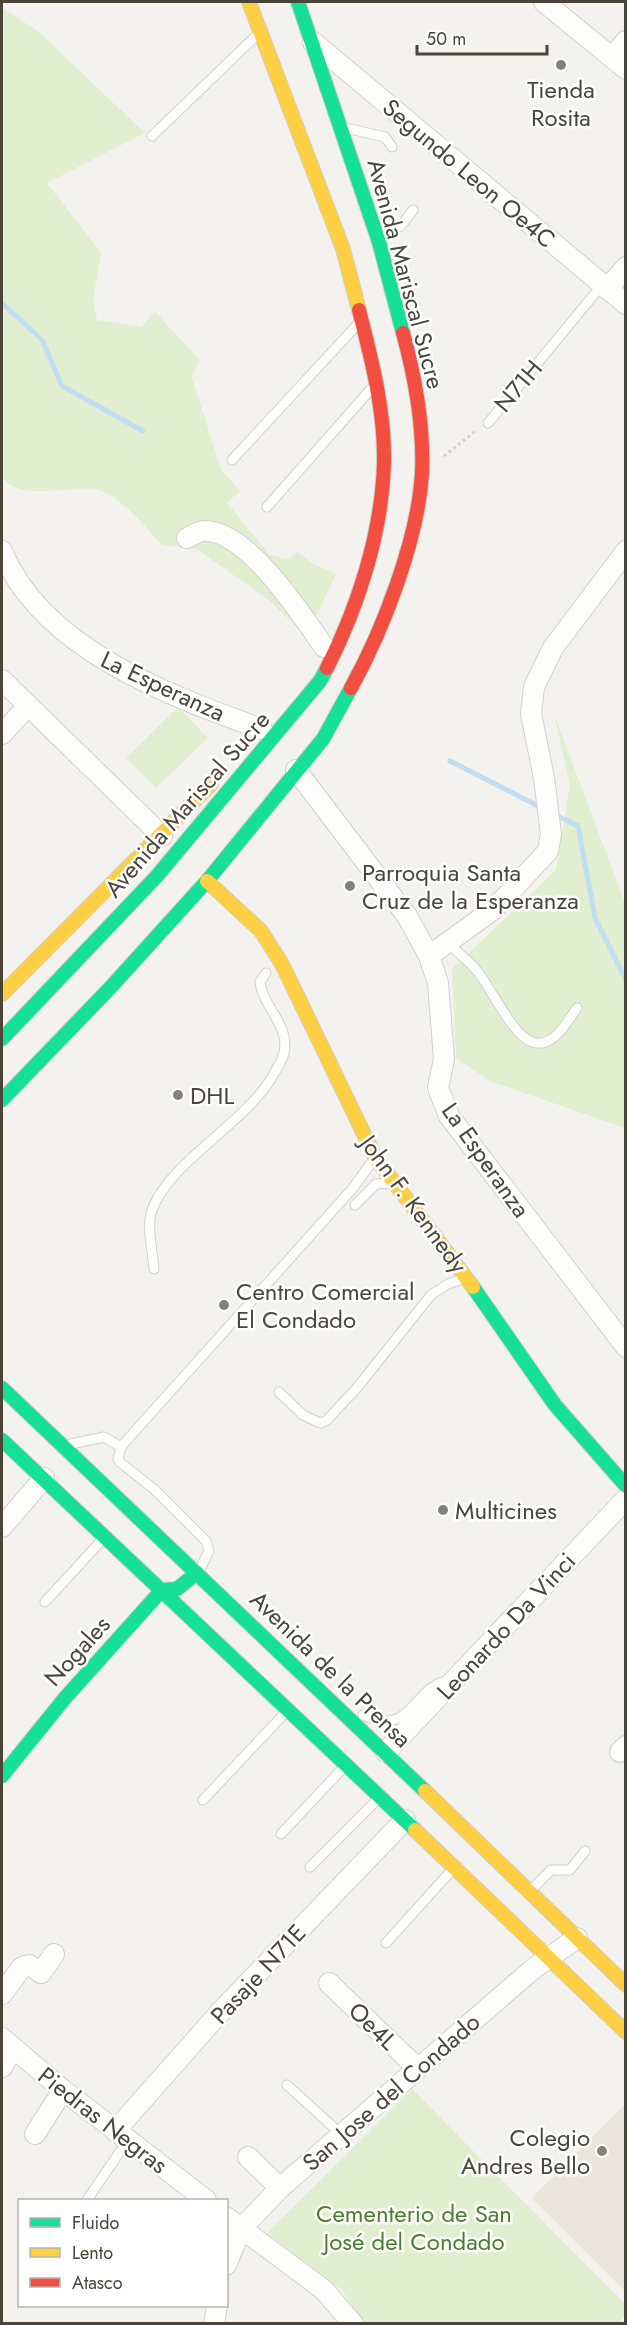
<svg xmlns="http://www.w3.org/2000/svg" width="627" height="2325" font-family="Jost,sans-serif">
  <rect width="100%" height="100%" fill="#f4f2ee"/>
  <path fill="#eae5da" d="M625,2104V2291L532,2198Z"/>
  <g fill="#e1eecf">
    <path d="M2,8L38,31L145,133L47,183L101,253L93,299L97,320L141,327L155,312L200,360L191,376L222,471L240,491L227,503L270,555L287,559L298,552L312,563L336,574L316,616L303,633L269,600L198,550L162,545C147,529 121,496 99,490C75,484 14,504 2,475Z"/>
    <path d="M178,707L208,738L156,788L126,758Z"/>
    <path d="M554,714L625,903V1128L490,1081L456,1058L452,969L556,870L570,785Z"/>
    <path d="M412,2089L625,2304V2316L618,2323H364L342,2290L267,2233Z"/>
  </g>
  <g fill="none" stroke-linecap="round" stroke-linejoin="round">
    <g stroke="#c0ddf1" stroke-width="5">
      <path d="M2,303L42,340L62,386L143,431"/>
      <path d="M450,761L542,808"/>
      <path d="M553,814L578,826L595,918L626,980"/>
    </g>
    <defs>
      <g id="lane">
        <path d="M346,128L385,137L392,147"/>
        <path d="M152,136L258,34"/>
        <path d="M379,234L401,226L413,210"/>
        <path d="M488,423L602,285"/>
        <path d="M232,460L357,325"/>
        <path d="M267,507L371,389"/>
        <path d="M447,943C458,952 469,961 478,972C491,988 513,1036 532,1042C553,1049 567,1022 577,1008"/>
        <path d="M355,1205L376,1184L390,1183"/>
        <path d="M154,1269C153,1252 146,1226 152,1210C170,1160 251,1121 276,1070C279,1065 283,1059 284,1053C290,1024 263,1008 260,982L266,973"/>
        <path d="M279,1392L303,1415L320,1423L326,1421L356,1389L431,1295L448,1284L464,1278"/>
        <path d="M71,1444L104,1437L121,1447"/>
        <path d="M199,1571L209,1551L206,1541L155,1490L121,1463L118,1459L121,1447L135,1431L353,1188L374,1159"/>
        <path d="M45,1602L102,1540"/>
        <path d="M363,1715C414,1739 411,1685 451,1680"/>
        <path d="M203,1800L286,1712"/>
        <path d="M281,1834L343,1768"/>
        <path d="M310,1867L379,1798"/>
        <path d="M533,1888L551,1870H570L585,1851"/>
        <path d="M386,1943L452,1870"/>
        <path d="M287,2085L342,2135"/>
        <path d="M87,2200L128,2140"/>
      </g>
      <g id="street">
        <path d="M544,2L626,69"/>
        <path d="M313,42L626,304"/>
        <path d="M612,57L626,41"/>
        <path d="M607,289L626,267"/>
        <path d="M187,538C192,536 198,531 204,531C246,529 302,615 324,647"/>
        <path d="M2,551C42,649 170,696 262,729"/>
        <path d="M2,680L162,836"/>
        <path d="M2,734L28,706"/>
        <path d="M296,770L407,916L429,956L438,983L444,1059L438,1088L449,1116L626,1347"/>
        <path d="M429,956L494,909L548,851L551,834L544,778L531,714L534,687L553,648L626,551"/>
        <path d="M2,1527L44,1478"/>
        <path d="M386,1752L626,1499"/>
        <path d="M620,1752L626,1746"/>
        <path d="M329,1983L417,2068"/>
        <path d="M2,1994L22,1967L29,1965L41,1973L54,1954"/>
        <path d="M2,2038L63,2090L206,2200"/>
        <path d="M2,2067L13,2048"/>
        <path d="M115,2131L223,2009L405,1820"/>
        <path d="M35,2134L63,2090"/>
        <path d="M248,2157L280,2188"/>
        <path d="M226,2217L324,2290L353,2324"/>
        <path d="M226,2265L241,2229L280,2188L533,1969L577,1938"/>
        <path d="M214,2324L217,2306"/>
      </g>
      <g id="fast">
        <path d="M298,2L379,242L403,333"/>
        <path d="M2,1039L157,876L320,681L327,668"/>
        <path d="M2,1100L110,988L207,881L323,739L351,688"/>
        <path d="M473,1287L555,1405L626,1486"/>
        <path d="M2,1388L425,1791"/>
        <path d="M2,1440L415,1830"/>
        <path d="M2,1776L65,1698L162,1590L177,1589L197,1573"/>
      </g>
      <g id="slow">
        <path d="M249,2L343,249L359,310"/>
        <path d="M207,881L261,931L282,964L375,1157L473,1287"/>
        <path d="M2,994L211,784"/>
        <path d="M425,1791L626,1985"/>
        <path d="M415,1830L626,2032"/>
      </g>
      <g id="jam">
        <path d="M327,668C358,607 382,533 384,463C385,411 372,361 359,310"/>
        <path d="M351,688C383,630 418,540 422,473C424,426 415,377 403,333"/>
      </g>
    </defs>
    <use href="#lane" stroke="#d2d0cb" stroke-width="11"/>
    <use href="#street" stroke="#d2d0cb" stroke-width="22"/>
    <use href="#fast" stroke="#d3cfc5" stroke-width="16"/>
    <use href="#slow" stroke="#d3cfc5" stroke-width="16"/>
    <use href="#jam" stroke="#d3cfc5" stroke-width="16"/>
    <path stroke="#d3d2cc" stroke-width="3" stroke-dasharray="3 3" stroke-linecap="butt" d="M444,456L477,430"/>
    <use href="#lane" stroke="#fdfdfc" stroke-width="9"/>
    <use href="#street" stroke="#fdfdfc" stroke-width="20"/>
    <use href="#fast" stroke="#16e098" stroke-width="14"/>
    <use href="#slow" stroke="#ffcf43" stroke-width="14"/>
    <use href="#jam" stroke="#f24e42" stroke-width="14"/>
  </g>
  <g fill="#868178" stroke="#fff" stroke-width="2">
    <circle cx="561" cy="65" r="6"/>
    <circle cx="350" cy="886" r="6"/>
    <circle cx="178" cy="1095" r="6"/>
    <circle cx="224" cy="1305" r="6"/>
    <circle cx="443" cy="1510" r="6"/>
    <circle cx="602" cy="2151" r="6"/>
  </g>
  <g text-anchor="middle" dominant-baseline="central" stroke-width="5" stroke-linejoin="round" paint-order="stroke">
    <g font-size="24" fill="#4b4439" stroke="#fff" text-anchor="start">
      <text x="561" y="89" text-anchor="middle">Tienda<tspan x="561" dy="28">Rosita</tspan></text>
      <text x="362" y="872">Parroquia Santa<tspan x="362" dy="28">Cruz de la Esperanza</tspan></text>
      <text x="190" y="1095">DHL</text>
      <text x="236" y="1291">Centro Comercial<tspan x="236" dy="28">El Condado</tspan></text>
      <text x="455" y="1510">Multicines</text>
      <text x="590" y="2137" text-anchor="end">Colegio<tspan x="590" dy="28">Andres Bello</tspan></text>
    </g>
    <g font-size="24" fill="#4b4439" stroke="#fff">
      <text transform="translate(469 173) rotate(40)">Segundo Leon Oe4C</text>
      <text transform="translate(406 274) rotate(75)">Avenida Mariscal Sucre</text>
      <text transform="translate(518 386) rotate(-50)">N71H</text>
      <text transform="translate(163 686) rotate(25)">La Esperanza</text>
      <text transform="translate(187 804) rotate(-49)">Avenida Mariscal Sucre</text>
      <text transform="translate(486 1160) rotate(55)">La Esperanza</text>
      <text transform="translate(414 1204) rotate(54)">John F. Kennedy</text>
      <text transform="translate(506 1626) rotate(-47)">Leonardo Da Vinci</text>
      <text transform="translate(77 1651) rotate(-48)">Nogales</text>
      <text transform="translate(331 1669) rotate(44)">Avenida de la Prensa</text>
      <text transform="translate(258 1974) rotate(-47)">Pasaje N71E</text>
      <text transform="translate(373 2026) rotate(44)">Oe4L</text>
      <text transform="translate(391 2092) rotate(-41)">San Jose del Condado</text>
      <text transform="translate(103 2120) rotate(38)">Piedras Negras</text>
    </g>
    <g font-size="24" fill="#4a7f2a" stroke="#fff">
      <text x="414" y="2213">Cementerio de San<tspan x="414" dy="28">José del Condado</tspan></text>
    </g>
  </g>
  <rect width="627" height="2325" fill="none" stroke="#4b4439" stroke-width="6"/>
  <rect x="18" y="2199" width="210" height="108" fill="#ffffff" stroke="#b7b4b0" stroke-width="1.5"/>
  <rect x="30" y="2218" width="30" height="9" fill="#16e098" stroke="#b7b4b0" stroke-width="1.5"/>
  <text x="72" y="2229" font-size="18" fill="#4b4439">Fluido</text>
  <rect x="30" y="2248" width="30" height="9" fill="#ffcf43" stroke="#b7b4b0" stroke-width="1.5"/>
  <text x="72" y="2259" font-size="18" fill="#4b4439">Lento</text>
  <rect x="30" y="2278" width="30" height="9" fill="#f24e42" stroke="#b7b4b0" stroke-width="1.5"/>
  <text x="72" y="2289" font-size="18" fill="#4b4439">Atasco</text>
  <path d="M417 45v9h130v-9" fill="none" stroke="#4b4439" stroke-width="3"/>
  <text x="426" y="45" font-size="18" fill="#4b4439" stroke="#ffffff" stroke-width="4.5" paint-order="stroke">50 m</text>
</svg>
